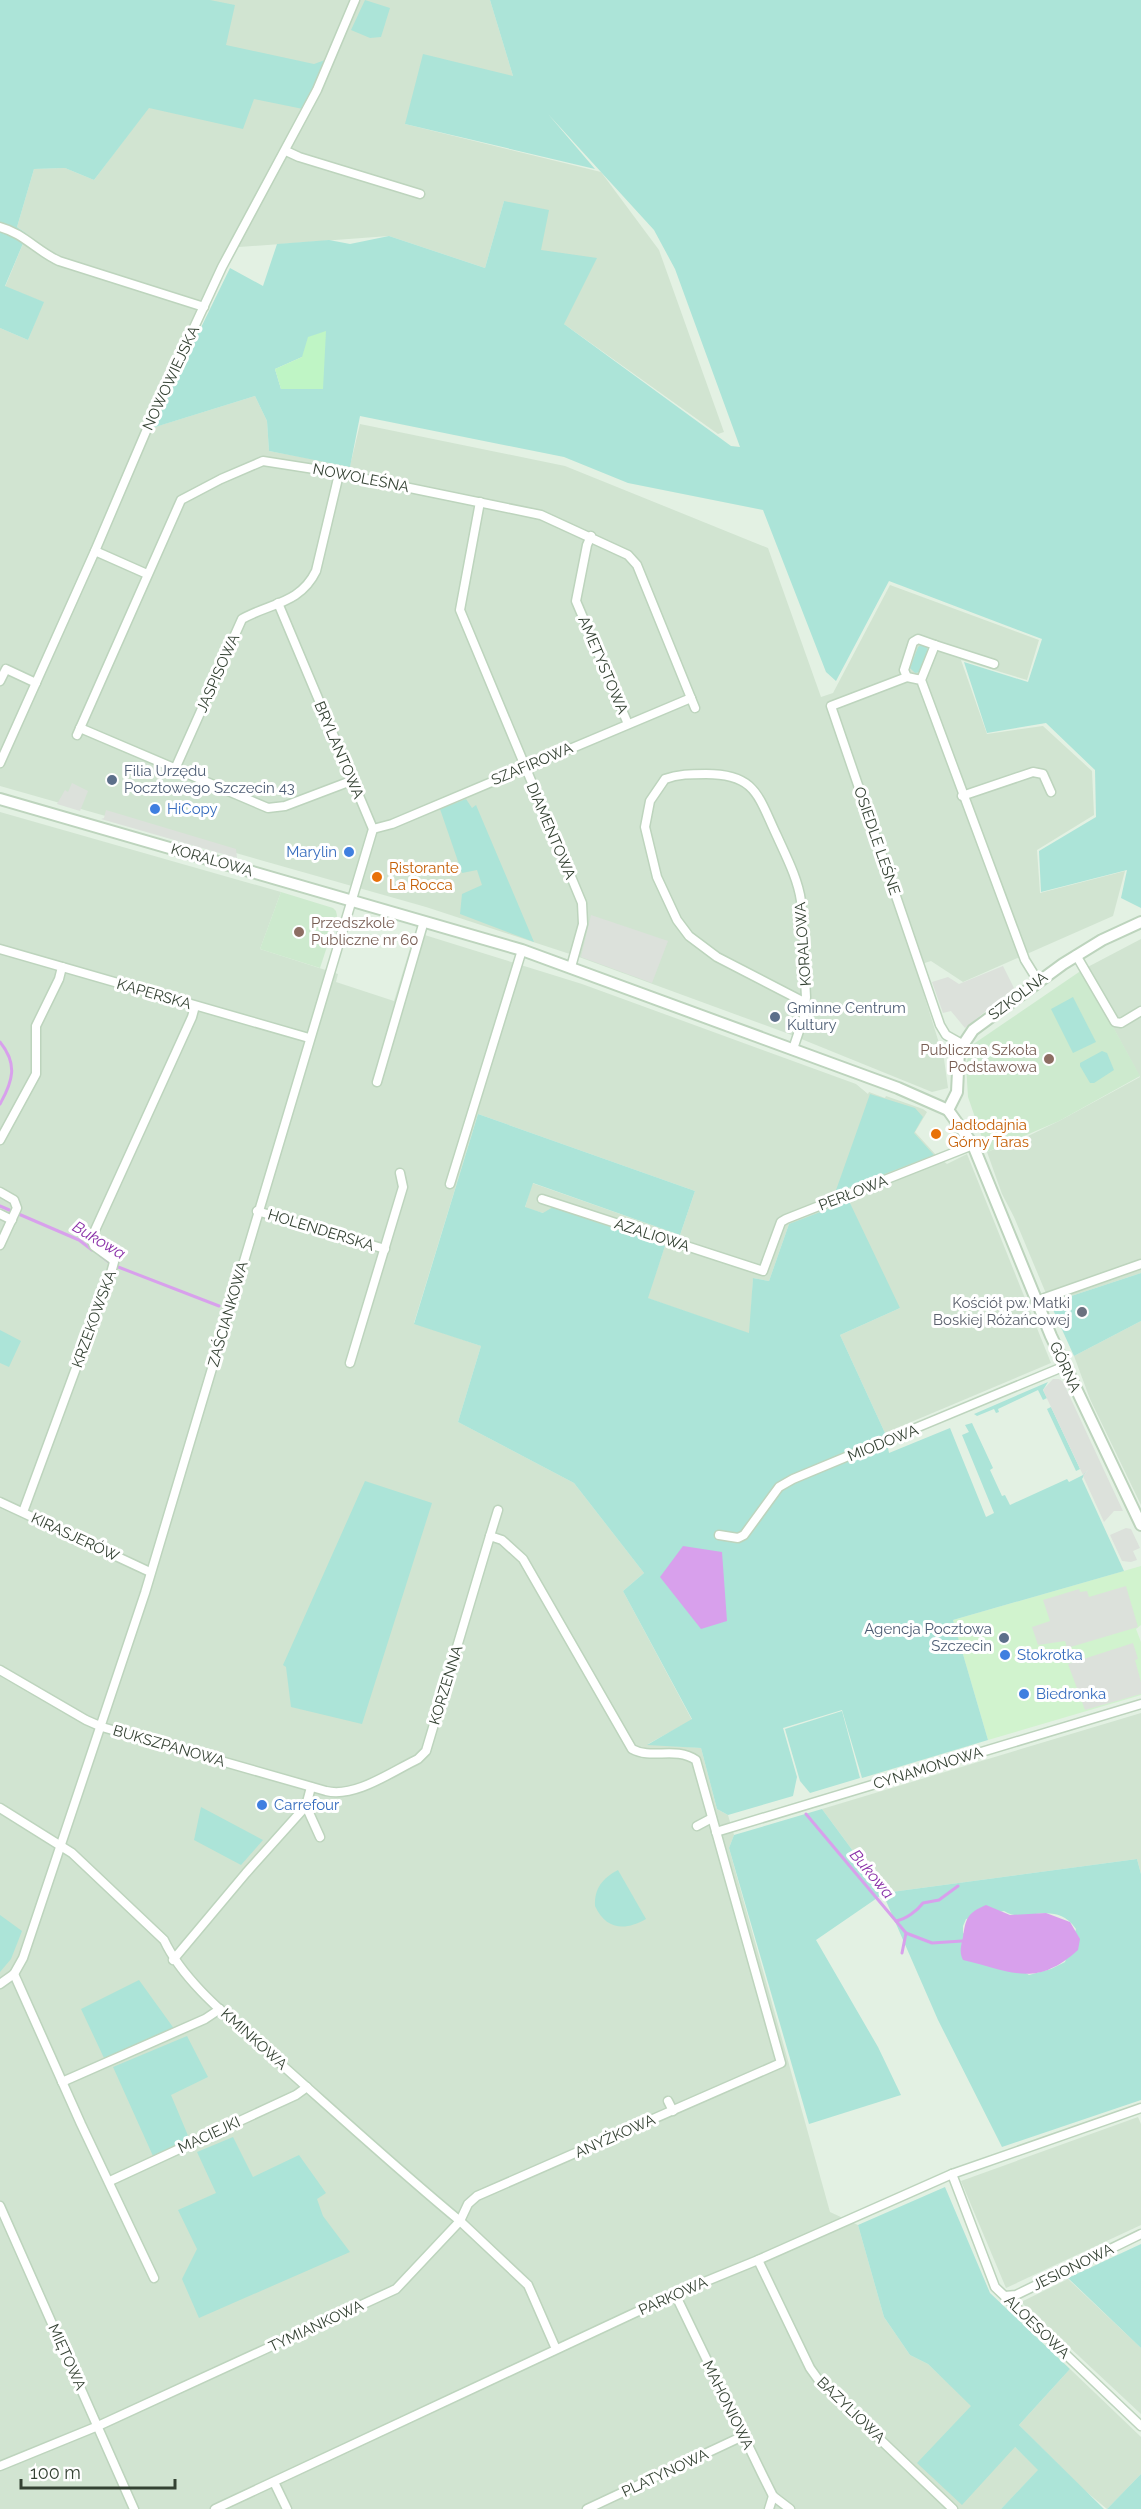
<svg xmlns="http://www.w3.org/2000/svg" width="1141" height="2509" font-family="Raleway,sans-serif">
  <rect width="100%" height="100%" fill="#e3f1e3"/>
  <g fill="#d1e4d1">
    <path d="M176,0H490L513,76L405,124L601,172L659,250L724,432L718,434L564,324L541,250L504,201L485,268L389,236L239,247L229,243L142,431L255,396L267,421L269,451L350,466L360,424L565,466L768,548L821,697L833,693L890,585L1039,640L1027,680L961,660L987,734L1043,726L1092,771L1094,815L1037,850L1040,893L1125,871L1113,916L963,982L931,961L915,966L944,1059L948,1088L932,1092L789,1034L579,957L426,907L0,786V328L28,340L43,302L5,287L27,234L17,227L34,169L65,168L94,180L148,108Z"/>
    <path d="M0,812L281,892L260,949L338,974L336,982L394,1001L415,932L582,984L856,1084L868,1094L869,1092L885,1098L886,1096L923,1109L927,1112L915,1132L936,1155L947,1164L967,1154L1051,1363L885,1433L840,1335L900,1308L789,1224L769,1281L753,1278L750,1334L647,1298L665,1246L525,1208L532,1183L680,1235L695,1191L478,1114L414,1323L481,1346L458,1422L574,1483L644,1573L623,1591L692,1720L648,1744L701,1748L717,1809L728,1815L734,1835L729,1848L830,2212L858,2225L884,2317L910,2355L928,2364L1039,2470L1001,2509H0Z"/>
    <path d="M1141,939V1273L1050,1303L1014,1217L1002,1194L987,1152L1028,1136L1059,1121L1140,1077L1082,970Z"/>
    <path d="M1141,1321V1505L1090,1399L1074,1356Z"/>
    <path d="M1141,1713V1874L1137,1859L884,1893L822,1809Z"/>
    <path d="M1138,2117L1141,2124V2225L1006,2288L961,2181Z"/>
    <path d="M1068,2279L1141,2348V2414L1021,2302Z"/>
    <path d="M1070,2369L1141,2437V2474L1107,2509L1083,2489L1019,2425Z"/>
  </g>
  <path fill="#d1f3ce" d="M1141,1566V1625L1136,1629L1141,1642V1695L988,1740L953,1620Z"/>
  <g fill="#cdeace">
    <path d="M281,892L333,908L336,911L337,916L320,968L260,949Z"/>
    <path d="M1082,970L1140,1076L1059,1121L987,1152L968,1097L966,1064L972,1045Z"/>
  </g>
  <g fill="#ace4d8" fill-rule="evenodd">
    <path d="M0,0H210L235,5L226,45L314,64L325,60L303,109L254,99L243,129L149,108L94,180L65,168L34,169L17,227L27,234L5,286L44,302L28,340L0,328Z"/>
    <path d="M365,0L390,8L381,37L370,38L351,30Z"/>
    <path d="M490,0H1141V908L1121,898L1127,870L1041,892L1039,851L1096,817L1095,770L1046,723L987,733L964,662L1028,682L1042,639L889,581L836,681L826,672L763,510L628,483L564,457L360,416L350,467L269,451L267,421L255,396L152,428L230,268L263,286L277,244L329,240L350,244L389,236L485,268L504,201L549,210L541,250L597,258L564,324L731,446L740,447L675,269L654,230L548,114L595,169L405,124L423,54L513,76ZM302,357L323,389H281L275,369Z"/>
    <path d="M921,645L927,647L928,651L920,672L915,673L910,668L918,647Z"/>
    <path d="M466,799L472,808L476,805L534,942L460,914L462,894L482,885L477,870L462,873L440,809Z"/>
    <path d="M1073,997L1096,1042L1073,1053L1051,1009Z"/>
    <path d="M1102,1051L1107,1053L1114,1070L1094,1083H1090L1080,1066V1063Z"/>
    <path d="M870,1094L915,1108L923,1117L914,1133L934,1155L835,1193Z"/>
    <path d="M478,1114L695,1191L680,1235L533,1183L525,1207L543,1213L553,1207L665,1246L648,1298L749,1333L753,1278L769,1281L789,1224L849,1201L900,1308L840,1335L885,1433L889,1453L950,1428L986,1517L994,1513L962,1435L969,1432L965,1425L972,1423L993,1468L990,1470L1002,1496L1005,1495L1010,1505L1067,1479L1069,1482L1083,1475L1088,1468L1082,1479L1124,1571L953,1620L988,1740L862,1778L842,1710L783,1728L797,1777L793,1796L728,1815L717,1809L701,1748L647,1745L692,1719L623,1591L644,1573L574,1483L458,1422L481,1346L414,1324Z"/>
    <path d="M1141,1273V1321L1074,1356L1050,1303Z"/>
    <path d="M0,1330L21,1341L9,1367L0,1363Z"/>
    <path d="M1048,1382L1043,1390L1047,1398L1043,1400L1038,1390L998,1409L999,1412L996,1413L994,1409L977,1416L974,1414Z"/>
    <path d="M1051,1407L1080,1469L1076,1471L1047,1409Z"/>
    <path d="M365,1481L432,1503L362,1724L291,1707L286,1667L283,1665Z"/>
    <path d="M842,1711L860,1778L810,1793L800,1781L785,1729Z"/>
    <path d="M201,1807L263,1840L241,1865L194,1840Z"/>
    <path d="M822,1809L884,1893L1137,1859L1141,1874V2100L1002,2147L938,2020L883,1894L816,1940L878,2047L901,2095L809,2124L729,1848L734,1835ZM1004,1911C1025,1925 1054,1898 1076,1929L1065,1962L1051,1969L1029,1975L963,1933V1926L966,1919Z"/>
    <path d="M618,1870L646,1919C625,1931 606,1930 595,1906C594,1888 603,1878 618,1870Z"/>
    <path d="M0,1915L22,1931L11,1959L0,1972Z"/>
    <path d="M139,1980L175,2030L104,2058L81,2009Z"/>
    <path d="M187,2036L208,2077L171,2095L189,2138L153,2156L113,2067Z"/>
    <path d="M233,2137L253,2177L299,2155L326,2193L317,2199L323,2216L350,2252L199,2318L182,2279L197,2249L178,2210L216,2193L197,2152Z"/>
    <path d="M945,2187L990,2293L1070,2369L1019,2425L1104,2509H1001L1038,2470L1015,2447L962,2505L917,2463L971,2406L928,2364L910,2355L884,2317L858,2225Z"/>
    <path d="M1141,2244V2348L1068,2278Z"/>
    <path d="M1141,2474V2509H1107Z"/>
  </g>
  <path fill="#bff5c5" d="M326,331L323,389H281L275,369L302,357L308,337Z"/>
  <g fill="#dce1db">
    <path d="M72,783L88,791L80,811L57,804L65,790L68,792Z"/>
    <path d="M106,810L236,849L237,858L101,819L104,818Z"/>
    <path d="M591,915L668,941L652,983L581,957Z"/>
    <path d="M1003,966L1014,988L965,1028L951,1011L943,1013L932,982L948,977L959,984Z"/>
    <path d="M1053,1379H1059L1063,1382L1123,1511H1114L1104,1522L1083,1476L1089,1469L1083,1475L1043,1390Z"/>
    <path d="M1126,1528L1131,1529L1140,1548L1133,1551L1137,1560L1131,1562L1122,1561L1110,1535Z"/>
    <path d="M1126,1586L1138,1627L1067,1648L1065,1641L1038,1645L1032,1627L1050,1621L1043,1600L1079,1589L1080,1592L1087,1591L1089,1597Z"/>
    <path d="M1133,1643L1138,1659L1135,1660L1141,1682V1694L1085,1710L1068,1664Z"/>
  </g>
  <g fill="#d8a0ec">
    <path d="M683,1546L722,1552L727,1621L701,1629L660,1577Z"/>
    <path d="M986,1905L1010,1915L1046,1913L1070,1922L1080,1939L1078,1950C1036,1988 1013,1972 963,1960C959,1952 961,1946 963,1937C966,1918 967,1913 986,1905Z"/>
  </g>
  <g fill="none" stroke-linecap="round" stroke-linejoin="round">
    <g stroke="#d8a0ec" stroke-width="3">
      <path d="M0,1042C18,1064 13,1081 0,1104"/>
      <path d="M0,1206L79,1240L92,1250"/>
      <path d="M100,1255L113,1265L219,1306"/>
      <path d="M806,1814L906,1933L902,1953"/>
      <path d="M896,1921C906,1919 917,1911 923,1903L939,1900L958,1886"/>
      <path d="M906,1933L932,1943L962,1941"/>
    </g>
    <defs>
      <g id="minor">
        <path d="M286,151L299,157L420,194"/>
        <path d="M0,227C23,233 37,251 59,261L204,307"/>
        <path d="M480,502L460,610L582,903L583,924L571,967"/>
        <path d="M591,536L587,545L576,601L628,724"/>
        <path d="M95,551L147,574"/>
        <path d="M935,645L994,664"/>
        <path d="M907,677L831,706L940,1025L946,1035L962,1044"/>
        <path d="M921,680L907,677L904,670L913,642L918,639L935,645L921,680L1025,960L1038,981"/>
        <path d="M0,681L6,669L36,683"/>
        <path d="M80,728L268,808L285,806L351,781"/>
        <path d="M77,735L181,500L221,479L263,461L327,471L541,515L628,555L637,565L695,708"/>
        <path d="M0,763L95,551L147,429L222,267L317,90L355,0"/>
        <path d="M175,769L242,619C270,603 300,604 316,571L339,474"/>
        <path d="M962,796L1033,772L1043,774L1051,792"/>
        <path d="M373,829L392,824L691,698"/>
        <path d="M0,949L309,1038"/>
        <path d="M1076,955L1115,1022L1121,1023L1141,1011"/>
        <path d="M793,1049L804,1016L806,997C804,965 805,932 801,901C798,879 786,856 777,836C758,796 756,774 706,774C691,774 678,774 665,779L650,801L645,827L657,877L677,920L689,936L717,957L806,1003"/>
        <path d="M377,1082L424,921"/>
        <path d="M0,1140L36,1074V1026L59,979L62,967"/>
        <path d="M450,1184L522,950"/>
        <path d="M0,1192L14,1200L17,1208L0,1245"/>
        <path d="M542,1199L763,1271L781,1222L786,1219L973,1145"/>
        <path d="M257,1211L385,1249"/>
        <path d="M0,1214L12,1220"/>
        <path d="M1036,1301L1141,1264"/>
        <path d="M350,1363L403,1187L400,1173"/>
        <path d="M0,1502L150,1572"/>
        <path d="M23,1512L111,1273L114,1262L112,1259L94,1246L91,1239L192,1017L195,1006"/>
        <path d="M719,1535L738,1538L744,1535L779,1487L793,1479L1065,1366"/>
        <path d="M490,1536L498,1510"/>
        <path d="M0,1670L86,1720L102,1727L326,1791C355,1798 391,1772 418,1759L426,1751L490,1536L502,1540L523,1559L632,1749C652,1760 675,1746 696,1760L781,2063L477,2196L468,2204L460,2221C396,2168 335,2112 273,2057C237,2024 185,1985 164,1940L72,1853L0,1808"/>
        <path d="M311,1787L306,1806L320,1837"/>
        <path d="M697,1826L712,1818"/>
        <path d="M716,1832L1141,1704"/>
        <path d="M173,1960L246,1873L306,1806"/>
        <path d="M14,1974L81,2124L154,2278"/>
        <path d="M0,1984L14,1974L23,1958L145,1593L373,829L278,603"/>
        <path d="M62,2082L205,2019L220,2009"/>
        <path d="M668,2101L673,2111"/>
        <path d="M952,2174L995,2287L1141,2426"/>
        <path d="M110,2181L296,2095L307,2087"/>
        <path d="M0,2206L134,2509"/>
        <path d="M758,2260L810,2368L820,2382L953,2509"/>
        <path d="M675,2294L762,2474L773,2496L790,2509"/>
        <path d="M1005,2296L1016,2295L1141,2234"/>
        <path d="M0,2466L98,2426L396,2289L460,2221L528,2285L556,2349"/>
        <path d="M274,2482L287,2509"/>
        <path d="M215,2509L675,2294L758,2260L952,2174L1141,2108"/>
        <path d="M587,2509L743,2436"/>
        <path d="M769,2509L773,2496"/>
      </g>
      <g id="tertiary">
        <path d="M0,799L522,950L898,1088L948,1110L973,1145L1051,1336L1141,1525"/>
        <path d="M948,1110L957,1092L959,1051L973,1030L1063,964L1102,940L1141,922"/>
      </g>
    </defs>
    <use href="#minor" stroke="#bdd4bd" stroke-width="11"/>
    <use href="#tertiary" stroke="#bdd4bd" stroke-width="14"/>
    <use href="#minor" stroke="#fff" stroke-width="8"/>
    <use href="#tertiary" stroke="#fff" stroke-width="10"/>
  </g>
  <g fill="#5c6f8a" stroke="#fff" stroke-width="2">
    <circle cx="112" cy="780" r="6"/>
    <circle cx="775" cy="1017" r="6"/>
    <circle cx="1004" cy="1638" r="6"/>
  </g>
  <g fill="#3f7fe0" stroke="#fff" stroke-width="2">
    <circle cx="155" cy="809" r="6"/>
    <circle cx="349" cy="852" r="6"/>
    <circle cx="1005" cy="1655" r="6"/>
    <circle cx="1024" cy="1694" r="6"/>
    <circle cx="262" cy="1805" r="6"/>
  </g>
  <g fill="#e8710a" stroke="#fff" stroke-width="2">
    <circle cx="377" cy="877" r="6"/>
    <circle cx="936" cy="1134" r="6"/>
  </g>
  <g fill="#8d6e63" stroke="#fff" stroke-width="2">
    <circle cx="299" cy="932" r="6"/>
    <circle cx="1049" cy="1059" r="6"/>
  </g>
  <circle fill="#6b7280" stroke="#fff" stroke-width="2" cx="1082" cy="1312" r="6"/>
  <g text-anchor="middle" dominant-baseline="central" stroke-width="6" stroke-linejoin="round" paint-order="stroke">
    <g font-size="15" fill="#344233" stroke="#fff">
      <text transform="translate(171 378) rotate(-65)">NOWOWIEJSKA</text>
      <text transform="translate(361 478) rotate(11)">NOWOLEŚNA</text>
      <text transform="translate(603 665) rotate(67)">AMETYSTOWA</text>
      <text transform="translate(218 673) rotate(-66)">JASPISOWA</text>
      <text transform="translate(339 750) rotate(67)">BRYLANTOWA</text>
      <text transform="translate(532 764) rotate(-23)">SZAFIROWA</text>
      <text transform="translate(551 831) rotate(67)">DIAMENTOWA</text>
      <text transform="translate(877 841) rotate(71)">OSIEDLE LEŚNE</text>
      <text transform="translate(212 860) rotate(16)">KORALOWA</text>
      <text transform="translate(803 944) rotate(-94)">KORALOWA</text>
      <text transform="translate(154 994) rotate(16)">KAPERSKA</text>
      <text transform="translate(1018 996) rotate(-37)">SZKOLNA</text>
      <text transform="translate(853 1193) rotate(-21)">PERŁOWA</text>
      <text transform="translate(321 1230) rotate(17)">HOLENDERSKA</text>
      <text transform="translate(652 1235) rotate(18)">AZALIOWA</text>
      <text transform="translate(228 1314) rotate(-74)">ZAŚCIANKOWA</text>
      <text transform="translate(94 1319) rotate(-70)">KRZEKOWSKA</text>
      <text transform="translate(1065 1367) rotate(65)">GÓRNA</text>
      <text transform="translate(883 1443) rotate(-22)">MIODOWA</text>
      <text transform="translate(75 1537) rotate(25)">KIRASJERÓW</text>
      <text transform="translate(446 1685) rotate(-73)">KORZENNA</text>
      <text transform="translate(169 1746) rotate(16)">BUKSZPANOWA</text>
      <text transform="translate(928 1768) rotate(-17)">CYNAMONOWA</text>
      <text transform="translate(254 2039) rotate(42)">KMINKOWA</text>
      <text transform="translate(209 2135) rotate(-25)">MACIEJKI</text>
      <text transform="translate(615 2136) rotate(-24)">ANYŻKOWA</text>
      <text transform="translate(1073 2267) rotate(-26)">JESIONOWA</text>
      <text transform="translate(673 2296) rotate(-24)">PARKOWA</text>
      <text transform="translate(316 2326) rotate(-25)">TYMIANKOWA</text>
      <text transform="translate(1037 2327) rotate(44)">ALOESOWA</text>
      <text transform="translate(67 2357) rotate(66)">MIĘTOWA</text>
      <text transform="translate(728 2405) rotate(64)">MAHONIOWA</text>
      <text transform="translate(851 2410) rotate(44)">BAZYLIOWA</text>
      <text transform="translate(665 2473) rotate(-25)">PLATYNOWA</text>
    </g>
    <g font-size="15" fill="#4e5e75" stroke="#fff" text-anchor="start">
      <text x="124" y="771">Filia Urzędu<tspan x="124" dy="17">Pocztowego Szczecin 43</tspan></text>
      <text x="787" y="1008">Gminne Centrum<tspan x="787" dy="17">Kultury</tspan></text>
      <text x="992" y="1629" text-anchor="end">Agencja Pocztowa<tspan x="992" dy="17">Szczecin</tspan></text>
    </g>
    <g font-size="15" fill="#366cbe" stroke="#fff" text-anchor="start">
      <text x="167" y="809">HiCopy</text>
      <text x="337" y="852" text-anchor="end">Marylin</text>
      <text x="1017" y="1655">Stokrotka</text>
      <text x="1036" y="1694">Biedronka</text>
      <text x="274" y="1805">Carrefour</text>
    </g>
    <g font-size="15" fill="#c56008" stroke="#fff" text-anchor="start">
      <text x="389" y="868">Ristorante<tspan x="389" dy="17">La Rocca</tspan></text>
      <text x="948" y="1125">Jadłodajnia<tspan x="948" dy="17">Górny Taras</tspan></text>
    </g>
    <g font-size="15" fill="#785e54" stroke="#fff" text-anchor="start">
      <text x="311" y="923">Przedszkole<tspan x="311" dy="17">Publiczne nr 60</tspan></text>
      <text x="1037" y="1050" text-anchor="end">Publiczna Szkoła<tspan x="1037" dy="17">Podstawowa</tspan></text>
    </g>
    <g font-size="15" fill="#5b616d" stroke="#fff" text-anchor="end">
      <text x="1070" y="1303">Kościół pw. Matki<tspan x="1070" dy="17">Boskiej Różańcowej</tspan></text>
    </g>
    <g font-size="16" font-style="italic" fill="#8b32a9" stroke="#fff">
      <text transform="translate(99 1240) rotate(31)">Bukowa</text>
      <text transform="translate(872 1874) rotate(50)">Bukowa</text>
    </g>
  </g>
  <path d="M21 2479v9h154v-9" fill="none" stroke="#344233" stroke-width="3"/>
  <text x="30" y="2479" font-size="18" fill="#344233" stroke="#ffffff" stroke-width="4.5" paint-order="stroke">100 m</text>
</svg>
